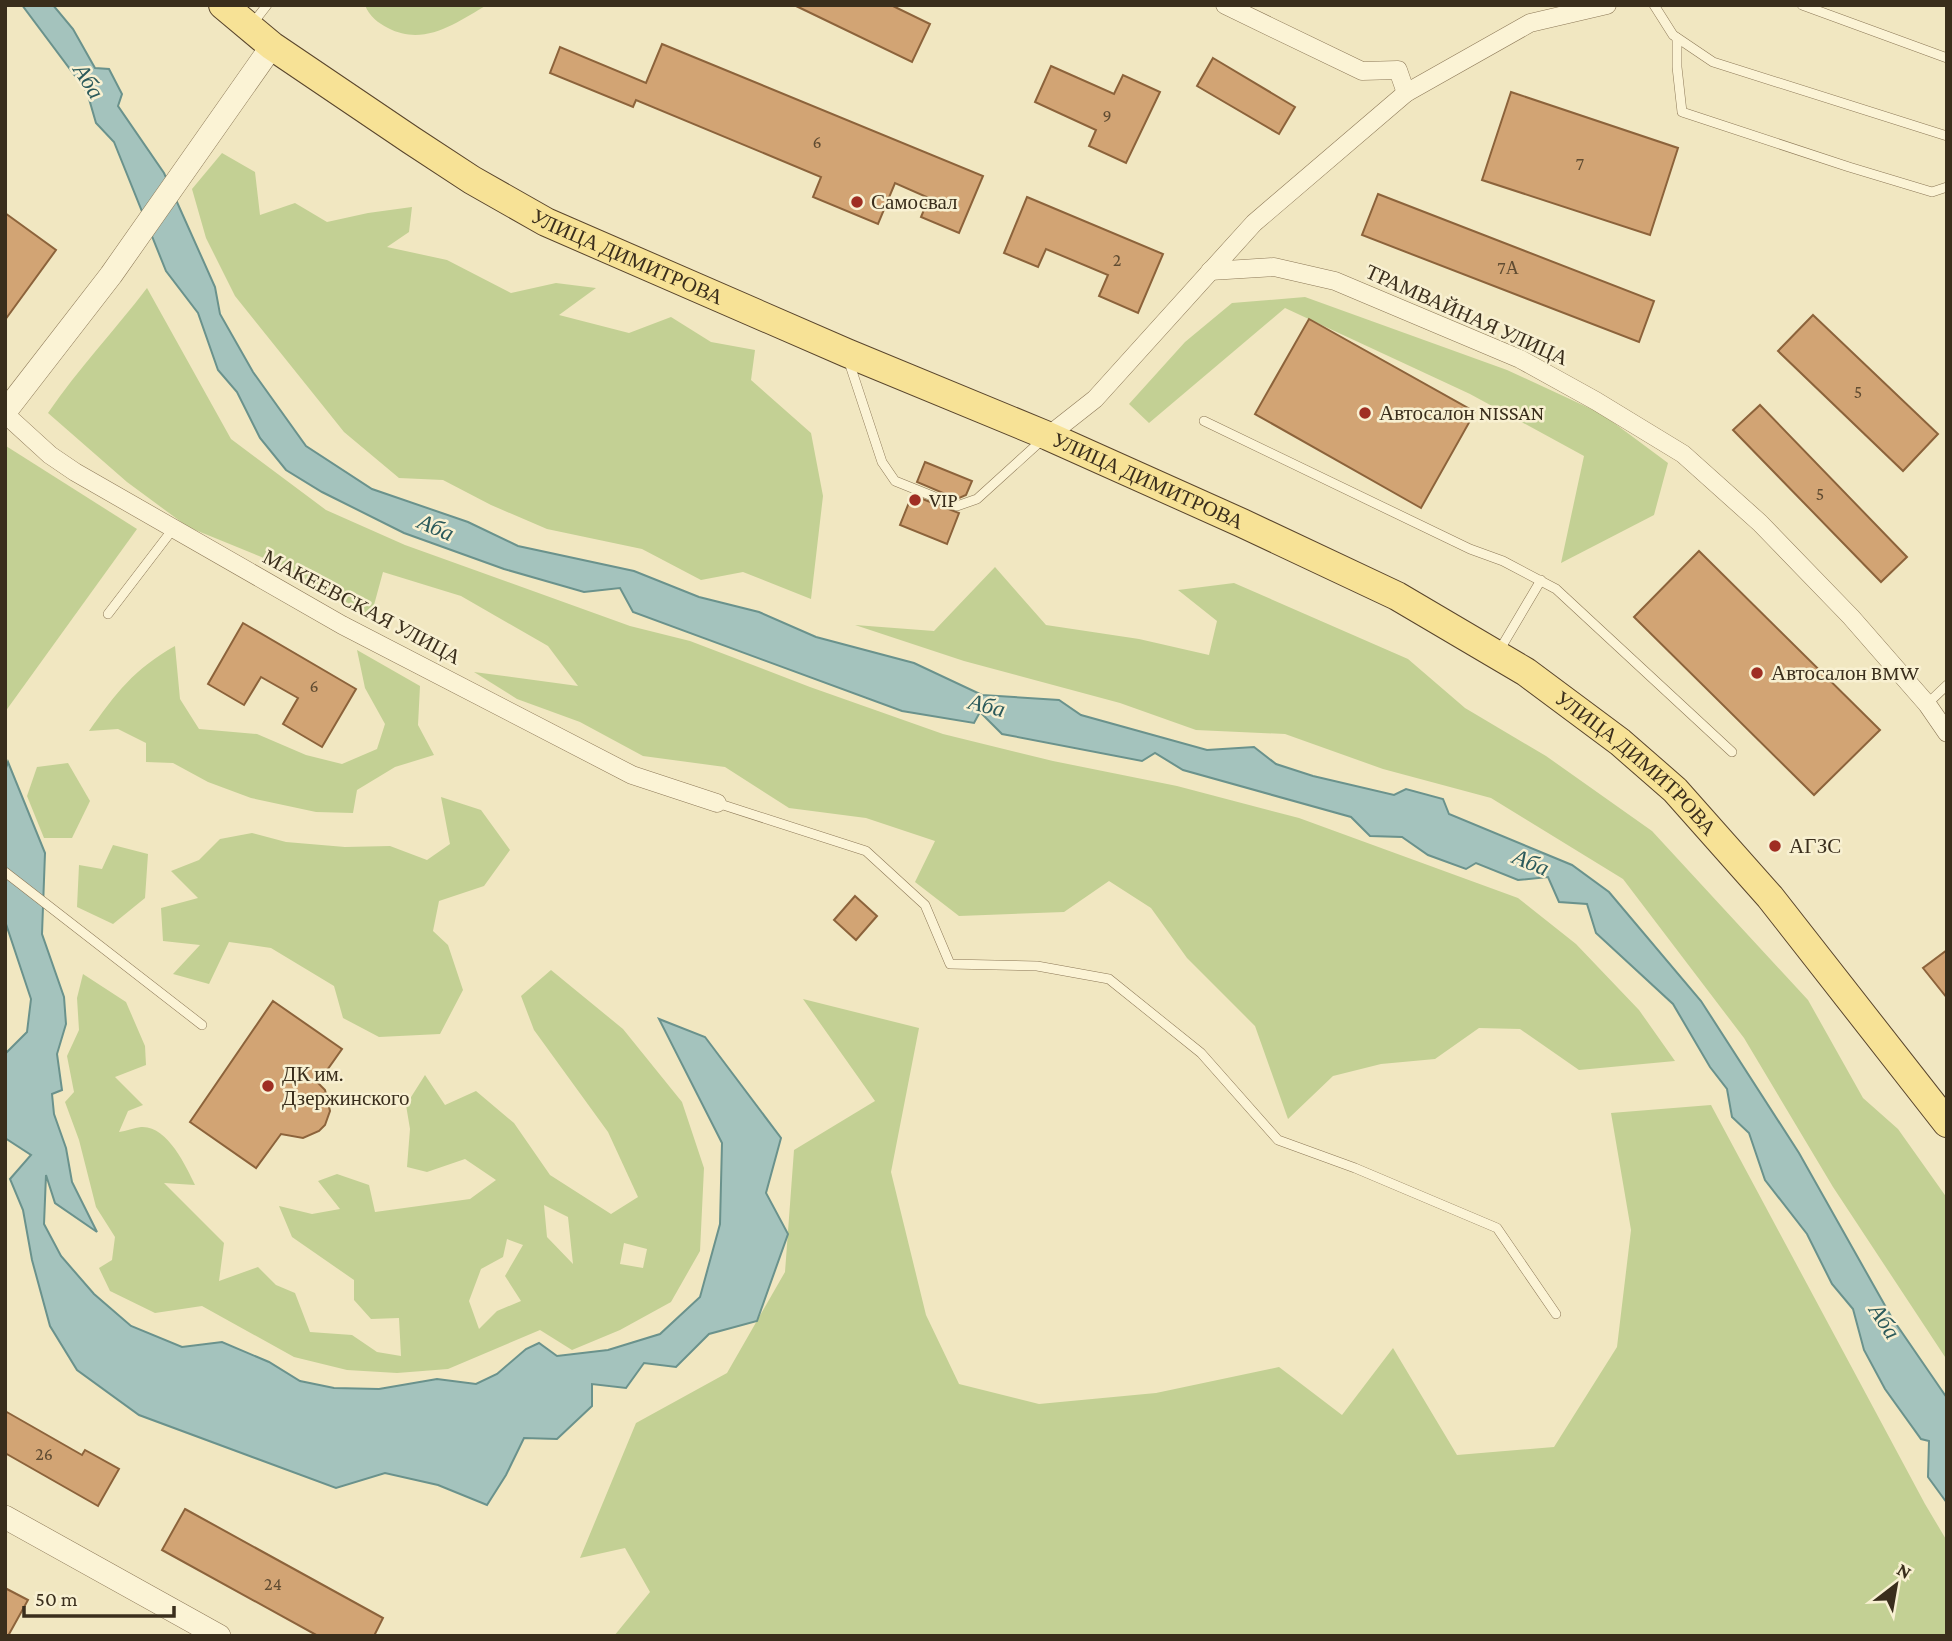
<svg xmlns="http://www.w3.org/2000/svg" width="1952" height="1641" font-family="'Crimson Pro',serif">
  <rect width="100%" height="100%" fill="#f1e7c1"/>
  <g fill="#c3d094" fill-rule="evenodd">
    <path d="M365,5H487C456,23 424,47 388,28C378,23 369,16 365,5Z"/>
    <path d="M222,153L255,172L260,215L295,203L327,222L368,213L412,207L409,232L387,247L447,260L511,293L556,283L596,288L559,315L629,333L671,317L711,342L755,350L751,380L811,433L823,496L811,599L743,572L701,580L642,549L547,529L491,505L443,480L399,478L344,432L235,296L206,238L192,189Z"/>
    <path d="M147,288L231,439L326,510L405,545L630,626L690,641L810,687L943,734L1053,761L1177,786L1299,818L1518,898L1576,944L1639,1010L1675,1061L1579,1070L1520,1029L1479,1028L1435,1059L1381,1064L1333,1076L1288,1119L1255,1026L1187,958L1151,908L1109,881L1064,912L959,916L915,882L935,841L866,818L789,808L725,767L643,756L580,722L517,699L474,672L578,686L548,646L461,596L383,572L371,616L281,565L188,527L127,482L48,413C78,369 115,330 147,288Z"/>
    <path d="M1305,297L1507,370L1602,414L1668,463L1654,515L1561,563L1584,456L1470,394L1285,308L1149,423L1129,404L1185,342L1232,303Z"/>
    <path d="M6,446L137,529L5,712V448Z"/>
    <path d="M995,567L1046,625L1139,639L1209,655L1217,621L1178,590L1234,583L1408,659L1465,708L1546,756L1652,831L1808,1000L1863,1098L1898,1129L1947,1198V1360L1833,1187L1744,1038L1623,879L1491,798L1383,769L1285,734L1196,730L1120,703L964,661L855,625L934,631Z"/>
    <path d="M175,646L180,699L199,729L257,734L306,755L342,764L377,749L385,724L365,688L357,650L420,686L418,725L434,755L395,767L357,790L353,813L316,812L251,798L208,782L173,763L146,762V743L118,729L89,731C116,693 134,669 175,646Z"/>
    <path d="M68,763L90,801L72,838H44L27,796L37,767Z"/>
    <path d="M441,797L481,810L510,850L484,886L439,901L433,931L448,945L463,990L440,1034L379,1037L343,1018L334,986L271,948L229,942L209,984L173,974L200,945L163,941L161,908L198,898L171,871L199,860L220,839L252,833L286,842L345,847L390,846L427,860L450,844Z"/>
    <path d="M113,845L148,854L145,898L113,924L77,907L79,865L102,869Z"/>
    <path d="M551,970L623,1029L682,1102L704,1168L700,1251L671,1302L620,1330L572,1350L540,1330L448,1369L397,1373L347,1370L294,1357L202,1306L155,1313L110,1291L99,1268L112,1260L115,1237L96,1207L79,1140L65,1102L74,1092L67,1056L79,1030L77,998L83,974L126,1002L145,1046L146,1065L115,1077L143,1105L128,1111L119,1132C126,1131 134,1128 141,1127C167,1125 186,1166 195,1185L164,1183L224,1243L219,1281L258,1267L276,1285L295,1293L310,1332L352,1335L377,1352L401,1356L399,1318L371,1319L354,1300V1280L292,1237L279,1206L312,1214L340,1209L318,1181L337,1174L369,1185L375,1212L470,1199L496,1180L465,1159L427,1172L407,1167L410,1129L406,1105L425,1075L445,1105L476,1091L514,1123L550,1175L611,1214L638,1197L608,1132L534,1030L521,996ZM544,1205L568,1217L573,1264L547,1237ZM507,1239L523,1245L505,1276L521,1301L497,1311L479,1329L469,1301L481,1269L503,1257ZM624,1243L647,1249L643,1268L620,1264Z"/>
    <path d="M803,999L919,1028L891,1172L926,1315L959,1384L1039,1404L1156,1393L1279,1367L1342,1415L1393,1348L1457,1455L1554,1447L1617,1347L1631,1230L1611,1113L1711,1105L1925,1504L1947,1541V1636H614L650,1592L625,1548L580,1558L636,1423L727,1373L785,1272L794,1150L875,1101Z"/>
  </g>
  <g fill="#a4c3bd" stroke="#6a928c" stroke-width="2">
    <path d="M22,5H53L73,29L95,68L109,69L122,94L118,106L164,173L215,287L220,314L253,372L306,446L372,489L468,522L518,546L634,571L699,597L759,612L816,637L914,663L982,695L1059,700L1081,715L1207,750L1254,747L1276,764L1313,776L1394,795L1406,789L1443,799L1449,814L1572,865L1609,892L1701,1001L1799,1153L1892,1318L1947,1398V1503L1928,1477L1929,1441L1921,1439L1885,1389L1864,1350L1853,1309L1832,1284L1807,1234L1765,1180L1749,1133L1732,1117L1727,1089L1710,1067L1673,1004L1596,933L1587,904L1559,902L1548,877L1518,880L1476,863L1466,869L1428,855L1402,837L1370,836L1351,817L1183,770L1155,753L1142,761L1002,734L980,712L974,723L902,711L633,612L620,588L584,592L504,569L404,533L322,492L286,470L260,438L237,392L218,370L198,313L166,271L114,142L96,123L87,92Z"/>
    <path d="M8,762L45,853L42,934L64,997L66,1024L57,1054L62,1090L52,1094L54,1114L66,1148L72,1182L97,1232L55,1203L46,1175L44,1224L61,1256L94,1294L131,1326L182,1347L222,1342L269,1362L300,1381L334,1388L379,1389L437,1379L476,1384L497,1374L526,1349L539,1343L557,1356L608,1350L660,1334L700,1297L720,1224L722,1143L659,1019L705,1037L781,1138L766,1193L788,1234L757,1321L709,1334L676,1367L644,1363L626,1388L592,1384V1406L557,1439L524,1438L506,1475L487,1505L438,1485L385,1473L336,1488L139,1415L77,1370L50,1326L32,1260L23,1210L10,1179L31,1155L5,1138V1054L27,1032L31,999L5,921V771Z"/>
  </g>
  <g fill="#d2a474" stroke="#8c633b" stroke-width="2">
    <path d="M794,5H891L930,24L912,62Z"/>
    <path d="M662,44L983,176L959,233L921,217L929,198L895,183L878,224L813,197L821,177L636,100L633,107L550,73L560,47L646,83Z"/>
    <path d="M1213,58L1295,107L1279,134L1197,86Z"/>
    <path d="M1051,66L1114,94L1123,75L1160,92L1126,163L1089,146L1096,130L1035,102Z"/>
    <path d="M1511,92L1678,148L1650,235L1482,180Z"/>
    <path d="M1378,194L1654,301L1639,342L1362,235Z"/>
    <path d="M1027,197L1163,254L1138,313L1099,296L1108,275L1046,249L1038,267L1004,253Z"/>
    <path d="M5,213L56,250L5,320Z"/>
    <path d="M1813,315L1938,434L1903,471L1778,351Z"/>
    <path d="M1309,319L1475,412L1421,508L1255,414Z"/>
    <path d="M1760,405L1907,557L1881,582L1733,430Z"/>
    <path d="M925,462L972,481L966,495L957,499L917,482Z"/>
    <path d="M912,495L959,513L947,544L900,525Z"/>
    <path d="M1699,551L1880,730L1814,795L1634,617Z"/>
    <path d="M243,623L356,689L322,747L283,724L298,698L261,677L244,705L208,684Z"/>
    <path d="M855,896L877,916L856,940L834,920Z"/>
    <path d="M1947,950V998L1923,968Z"/>
    <path d="M273,1001L342,1049L318,1083L325,1090L330,1111L325,1125L319,1131L303,1138L281,1134L256,1168L190,1122Z"/>
    <path d="M5,1411L82,1455L85,1450L119,1469L98,1506L5,1453Z"/>
    <path d="M185,1509L383,1618L374,1636H318L162,1550Z"/>
    <path d="M5,1588L28,1600L8,1636H5Z"/>
  </g>
  <g fill="none" stroke-linecap="round" stroke-linejoin="round">
    <defs>
      <g id="service">
        <path d="M1654,5L1673,35L1713,62L1947,136"/>
        <path d="M1802,5L1947,58"/>
        <path d="M253,23L267,5"/>
        <path d="M1677,38V67L1682,112L1849,167L1932,192L1947,187"/>
        <path d="M849,362L882,462L895,481L957,506L977,499L1042,440"/>
        <path d="M1204,421L1470,549L1503,561L1556,589L1732,752"/>
        <path d="M108,614L173,529"/>
        <path d="M1499,651L1541,580"/>
        <path d="M1927,704L1947,685"/>
        <path d="M717,803L866,851L925,905L950,964L1037,966L1109,979L1201,1053L1278,1140L1355,1168L1497,1228L1556,1314"/>
        <path d="M5,872L202,1025"/>
      </g>
      <g id="minor">
        <path d="M1225,5L1362,71L1398,70L1406,93"/>
        <path d="M1210,271L1274,267L1335,281L1520,359L1596,401L1683,454L1760,523L1851,617L1927,704L1947,733"/>
        <path d="M5,414L50,455L75,472L342,625L632,775L717,803"/>
        <path d="M1048,436L1095,399L1254,223L1406,93L1530,23L1607,5"/>
      </g>
      <g id="tertiary">
        <path d="M5,412L111,275L272,46"/>
        <path d="M5,1517L219,1636"/>
      </g>
      <g id="primary">
        <path id="s1" d="M223,5L272,46L411,140L472,180L546,222L847,353L1048,436L1242,523L1397,596L1526,672L1620,742L1675,790L1770,897L1947,1123"/>
      </g>
    </defs>
    <use href="#service" stroke="#8c7857" stroke-width="10"/>
    <use href="#minor" stroke="#8c7857" stroke-width="19"/>
    <use href="#tertiary" stroke="#8c7857" stroke-width="24"/>
    <use href="#primary" stroke="#59452c" stroke-width="30"/>
    <use href="#service" stroke="#fbf3d5" stroke-width="9"/>
    <use href="#minor" stroke="#fbf3d5" stroke-width="18"/>
    <use href="#tertiary" stroke="#fbf3d5" stroke-width="23"/>
    <use href="#primary" stroke="#f7e296" stroke-width="28"/>
  </g>
  <g fill="#9f2e23" stroke="#f8f0d1" stroke-width="2.5">
    <circle cx="857" cy="202" r="7"/>
    <circle cx="1365" cy="413" r="7"/>
    <circle cx="915" cy="500" r="7"/>
    <circle cx="1757" cy="673" r="7"/>
    <circle cx="1775" cy="846" r="7"/>
    <circle cx="268" cy="1086" r="7"/>
  </g>
  <g text-anchor="middle" dominant-baseline="central" stroke-width="5" stroke-linejoin="round" paint-order="stroke">
    <g font-size="18" fill="#604c32">
      <text x="1107" y="116">9</text>
      <text x="817" y="142">6</text>
      <text x="1580" y="164">7</text>
      <text x="1117" y="260">2</text>
      <text x="1508" y="268">7А</text>
      <text x="1858" y="392">5</text>
      <text x="1820" y="494">5</text>
      <text x="314" y="686">6</text>
      <text x="44" y="1454">26</text>
      <text x="273" y="1584">24</text>
    </g>
    <g font-size="21" fill="#3a2e1c" stroke="#f8f0d1" text-anchor="start">
      <text x="871" y="202">Самосвал</text>
      <text x="1379" y="413">Автосалон NISSAN</text>
      <text x="929" y="500">VIP</text>
      <text x="1771" y="673">Автосалон BMW</text>
      <text x="1789" y="846">АГЗС</text>
      <text x="282" y="1074">ДК им.<tspan x="282" dy="24">Дзержинского</tspan></text>
    </g>
    <g font-size="21" fill="#3a2e1c" stroke="#f8f0d1">
      <text stroke="none"><textPath href="#s1" startOffset="478">УЛИЦА ДИМИТРОВА</textPath></text>
      <text transform="translate(1467 315) rotate(24)">ТРАМВАЙНАЯ УЛИЦА</text>
      <text stroke="none"><textPath href="#s1" startOffset="1045">УЛИЦА ДИМИТРОВА</textPath></text>
      <text transform="translate(362 607) rotate(28)">МАКЕЕВСКАЯ УЛИЦА</text>
      <text stroke="none"><textPath href="#s1" startOffset="1612">УЛИЦА ДИМИТРОВА</textPath></text>
    </g>
    <g font-size="23" font-style="italic" fill="#2b5a5b" stroke="#f8f0d1">
      <text transform="translate(89 81) rotate(58)">Аба</text>
      <text transform="translate(436 527) rotate(23)">Аба</text>
      <text transform="translate(987 705) rotate(14)">Аба</text>
      <text transform="translate(1531 862) rotate(22)">Аба</text>
      <text transform="translate(1885 1321) rotate(57)">Аба</text>
    </g>
  </g>
  <rect width="1952" height="1641" fill="none" stroke="#3a2e1c" stroke-width="14"/>
  <g transform="translate(1896 1585) rotate(31)" stroke="#f8f0d1" stroke-width="5" paint-order="stroke">
  <path d="M0-5L12 26L0 18L-12 26Z" fill="#3a2e1c"/>
  <text y="-10" font-size="19" font-weight="bold" text-anchor="middle" fill="#3a2e1c">N</text>
  </g>
  <path d="M24 1606v10h150v-10" fill="none" stroke="#3a2e1c" stroke-width="3.5"/>
  <text x="35" y="1606" font-size="21" fill="#3a2e1c" stroke="#f8f0d1" stroke-width="5" paint-order="stroke">50 m</text>
</svg>
